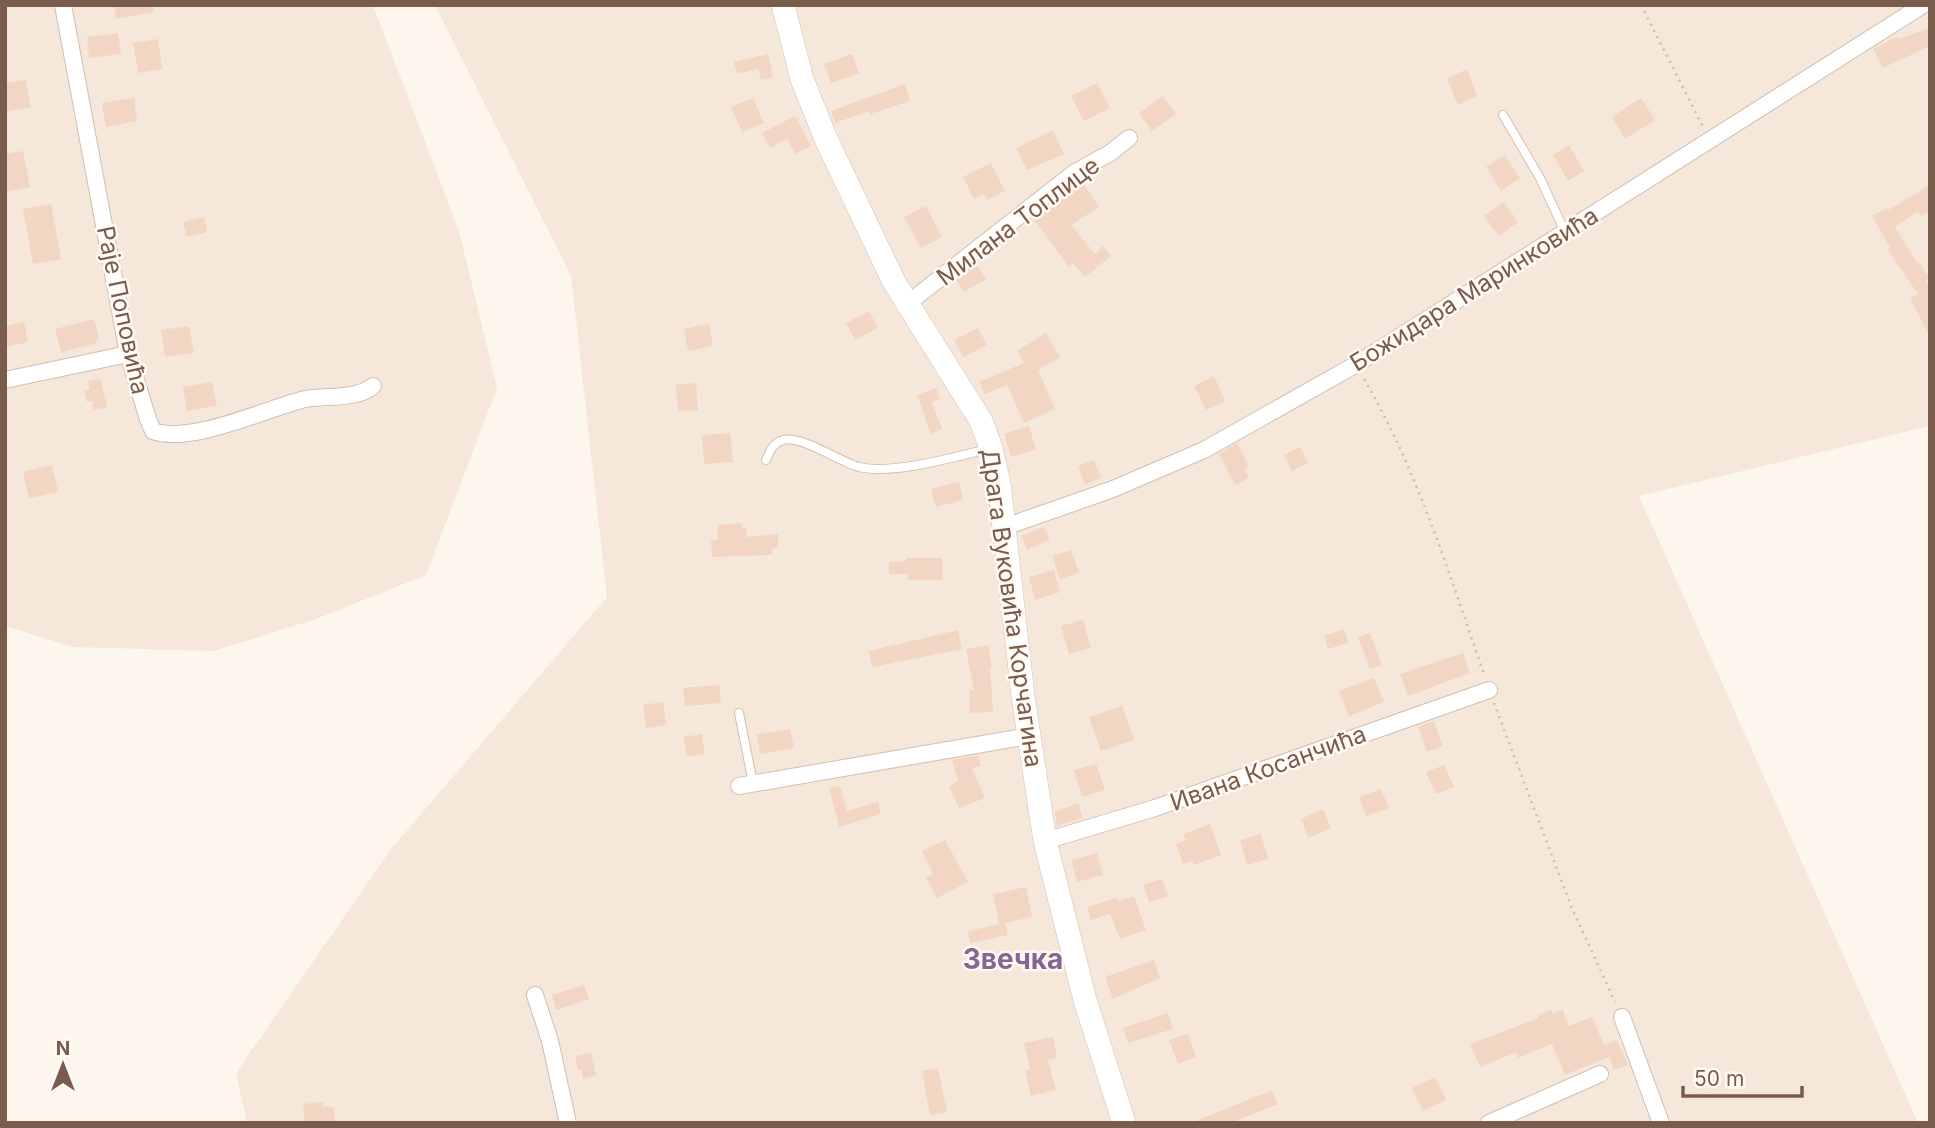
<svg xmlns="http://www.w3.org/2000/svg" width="1935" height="1128" font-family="Inter,sans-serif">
  <rect width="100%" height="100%" fill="#fdf6ec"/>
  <g fill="#f5e8da">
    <path d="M5,5H373L459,231L497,388L426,575L316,619L214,651L73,647L5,626Z"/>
    <path d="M435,5H1930V426L1639,496L1918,1123H247L236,1073L391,849L607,597L571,276Z"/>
  </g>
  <g fill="#f3d5c3">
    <path d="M114,5H153L154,12L116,19Z"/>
    <path d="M1930,28V46L1883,68L1873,49L1897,37L1898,39Z"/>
    <path d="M118,33L121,54L89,58L87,37Z"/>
    <path d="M158,39L162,69L138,73L133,43Z"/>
    <path d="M768,54L773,77L761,80L758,69L737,74L734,62Z"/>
    <path d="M852,54L859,73L831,83L824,64Z"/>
    <path d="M1467,69L1477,96L1458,105L1447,79Z"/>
    <path d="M26,80L31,107L5,112V83Z"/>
    <path d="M1097,83L1110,108L1084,121L1071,96Z"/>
    <path d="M905,84L910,101L870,114L869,111L835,123L831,111Z"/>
    <path d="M1163,96L1176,114L1152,131L1139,113Z"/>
    <path d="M134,98L137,121L106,127L102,103Z"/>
    <path d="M753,98L764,123L742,132L731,107Z"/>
    <path d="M1641,98L1655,120L1625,139L1612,117Z"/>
    <path d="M795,116L811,146L795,154L787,139L770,148L762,133Z"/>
    <path d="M1053,130L1064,154L1027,170L1016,148Z"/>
    <path d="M1569,145L1584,171L1568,181L1553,155Z"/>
    <path d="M23,151L30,187L5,192V154Z"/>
    <path d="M1505,155L1520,178L1501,191L1486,167Z"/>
    <path d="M991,163L1005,191L987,200L984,194L974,199L963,177Z"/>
    <path d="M1084,184L1099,207L1071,225L1095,254L1103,246L1111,256L1085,277L1073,263L1069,267L1034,219Z"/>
    <path d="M1930,185V211L1921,217L1918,211L1895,227L1917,263L1919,262L1929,278L1926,280L1930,288V337L1910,298L1918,294L1887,249L1890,247L1872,216L1888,207L1889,210Z"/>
    <path d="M1504,202L1518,222L1499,236L1484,216Z"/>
    <path d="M51,204L61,259L33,264L23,209Z"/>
    <path d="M926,206L942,237L921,248L904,217Z"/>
    <path d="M204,217L207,232L187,237L183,222Z"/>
    <path d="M976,263L986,279L964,292L956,279Z"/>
    <path d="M869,311L878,328L855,340L846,323Z"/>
    <path d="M94,319L99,337L95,344L61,352L55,329Z"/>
    <path d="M24,322L28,342L5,347V326Z"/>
    <path d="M709,324L713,346L688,351L684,329Z"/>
    <path d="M189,326L194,353L165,357L161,330Z"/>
    <path d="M978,328L987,345L963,357L954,340Z"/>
    <path d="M1046,333L1060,357L1038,370L1055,409L1024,423L1007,385L985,394L979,382L1024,363L1017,351Z"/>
    <path d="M1214,376L1225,401L1206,410L1194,386Z"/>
    <path d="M101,379L107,408L94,410L92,401L87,402L84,390L90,389L88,381Z"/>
    <path d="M212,382L217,406L187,411L183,387Z"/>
    <path d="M696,383L698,410L678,411L676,385Z"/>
    <path d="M936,388L940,399L932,402L942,429L931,434L917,395Z"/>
    <path d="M1029,426L1036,450L1011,457L1004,434Z"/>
    <path d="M730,433L733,462L704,464L702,435Z"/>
    <path d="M1237,443L1249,466L1244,469L1249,478L1235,485L1219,454Z"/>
    <path d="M1300,447L1308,463L1292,471L1284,455Z"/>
    <path d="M1094,460L1101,478L1085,484L1078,466Z"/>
    <path d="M52,465L58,492L29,498L23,472Z"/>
    <path d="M959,482L963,500L936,507L931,489Z"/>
    <path d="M742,523V528H746L747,537L778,534V547L772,548V555L712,557L711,541L718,540L717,525Z"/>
    <path d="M1044,527L1050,540L1027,550L1021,536Z"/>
    <path d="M1071,550L1079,572L1060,580L1052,556Z"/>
    <path d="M906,558H942L943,580H908V574H889V562L906,561Z"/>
    <path d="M1054,570L1060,592L1035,600L1029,577Z"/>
    <path d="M1083,620L1091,648L1069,654L1061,626Z"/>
    <path d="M1344,629L1348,643L1328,649L1324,636Z"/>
    <path d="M958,630L962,649L872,667L869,651Z"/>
    <path d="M1370,633L1382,665L1370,669L1358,637Z"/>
    <path d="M988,645L992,667H990L993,712L970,713L969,690H974L966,649Z"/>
    <path d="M1463,653L1470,673L1408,696L1400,674Z"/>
    <path d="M1374,678L1384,702L1349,716L1339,691Z"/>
    <path d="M719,685L721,703L685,706L683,688Z"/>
    <path d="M663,702L666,725L646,728L643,705Z"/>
    <path d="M1122,706L1134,740L1101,751L1089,717Z"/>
    <path d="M1434,721L1443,746L1427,752L1418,727Z"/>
    <path d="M790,729L794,748L760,754L757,734Z"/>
    <path d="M702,734L705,754L687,757L683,737Z"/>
    <path d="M978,755L981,766L972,768L985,798L959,808L949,786L958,781L952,760Z"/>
    <path d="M1096,764L1105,790L1082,797L1074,770Z"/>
    <path d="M1444,765L1454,787L1436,794L1426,772Z"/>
    <path d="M840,786L847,811L878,802L881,814L839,827L829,788Z"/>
    <path d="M1381,789L1389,808L1366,816L1359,797Z"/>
    <path d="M1078,803L1083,818L1057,826L1055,812Z"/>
    <path d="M1323,809L1331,828L1309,838L1301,819Z"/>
    <path d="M1210,824L1221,855L1194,865L1192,861L1183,864L1176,844L1186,840L1183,834Z"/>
    <path d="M1261,834L1268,859L1247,865L1240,840Z"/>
    <path d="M945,840L968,882L937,898L926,878L933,874L922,851Z"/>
    <path d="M1097,853L1103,875L1077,882L1071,860Z"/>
    <path d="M1162,879L1168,896L1149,902L1143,885Z"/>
    <path d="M1026,887L1032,917L999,924L993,894Z"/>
    <path d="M1134,896L1146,930L1120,939L1110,914L1091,920L1087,907L1116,898L1118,901Z"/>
    <path d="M1005,923L1008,935L970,943L968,931Z"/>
    <path d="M1154,960L1160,978L1113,999L1105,977Z"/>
    <path d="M584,985L589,999L556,1010L552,995Z"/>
    <path d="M1552,1010L1553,1014L1563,1010L1569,1026L1592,1017L1604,1045L1617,1040L1628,1065L1614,1070L1609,1057L1565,1075L1552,1044L1518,1058L1516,1052L1480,1067L1470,1044L1539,1018L1538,1015Z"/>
    <path d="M1168,1013L1173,1029L1128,1043L1123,1028Z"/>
    <path d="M1188,1033L1196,1057L1178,1064L1169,1040Z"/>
    <path d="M1053,1037L1057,1058L1048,1060L1056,1090L1031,1096L1025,1070L1030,1069L1024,1043Z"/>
    <path d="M591,1053L596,1076L583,1079L581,1069L578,1070L575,1056Z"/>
    <path d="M938,1068L947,1112L930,1115L922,1071Z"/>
    <path d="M1435,1077L1446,1100L1423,1111L1412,1088Z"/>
    <path d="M1272,1090L1278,1104L1230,1123H1191Z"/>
    <path d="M323,1102V1107H334L335,1121L305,1123L303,1104Z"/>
  </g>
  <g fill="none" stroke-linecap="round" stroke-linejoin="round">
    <defs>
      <g id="lane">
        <path d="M1503,115L1540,178L1565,232"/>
        <path d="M766,460C770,451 773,443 783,440C801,435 840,462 859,467C893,475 954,457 988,449"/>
        <path d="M739,713L753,783"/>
      </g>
      <g id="street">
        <path d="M63,5L128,354L148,419L153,431C190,445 268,408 305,399C327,395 356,400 373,386"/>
        <path d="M907,304L1074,173L1110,153L1129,138"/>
        <path d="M5,380L128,354"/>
        <path d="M1002,528L1113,489L1204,450L1355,365L1923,5"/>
        <path d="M739,786L1029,736"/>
        <path d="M1045,841L1155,808L1489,690"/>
        <path d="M535,995L550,1041L568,1123"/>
        <path d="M1622,1017L1661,1123"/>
        <path d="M1489,1123L1600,1074"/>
      </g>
      <path id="secondary" d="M783,5L802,79L826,139L894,282L981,421L991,448L999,483L1023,696L1045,841L1085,1000L1124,1123"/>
    </defs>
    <use href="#lane" stroke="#d1beb0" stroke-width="10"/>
    <use href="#street" stroke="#d1beb0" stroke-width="18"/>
    <use href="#secondary" stroke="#d6c0b0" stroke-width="24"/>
    <g stroke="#d9b8a5" stroke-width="2.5" stroke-dasharray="2 5" stroke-linecap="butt">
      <path d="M1641,5L1703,127"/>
      <path d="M1364,379C1418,471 1449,574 1484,674"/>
      <path d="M1494,703L1571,906L1615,1002"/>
    </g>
    <use href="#lane" stroke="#fff" stroke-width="8"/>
    <use href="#street" stroke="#fff" stroke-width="16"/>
    <use href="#secondary" stroke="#fff" stroke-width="23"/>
  </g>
  <g text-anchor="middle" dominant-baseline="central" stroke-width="5" stroke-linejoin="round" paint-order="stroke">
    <g font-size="24" fill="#7a5c4d" stroke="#fffaf3">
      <text transform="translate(1018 221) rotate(-37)">Милана Топлице</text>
      <text transform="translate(1474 289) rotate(-32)">Божидара Маринковића</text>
      <text transform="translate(123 310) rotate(78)">Раје Поповића</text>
      <text transform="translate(1012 608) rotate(82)">Драга Вуковића Корчагина</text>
      <text transform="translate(1268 768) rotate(-20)">Ивана Косанчића</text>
    </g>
    <g font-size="28" font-weight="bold" fill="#846695" stroke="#fffaf3">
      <text x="1013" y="959">Звечка</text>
    </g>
  </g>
  <rect width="1935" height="1128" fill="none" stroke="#7a5c4d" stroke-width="14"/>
  <g transform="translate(63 1065)" stroke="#fffaf3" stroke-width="5" paint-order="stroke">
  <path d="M0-5L12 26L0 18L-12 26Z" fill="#7a5c4d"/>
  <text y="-10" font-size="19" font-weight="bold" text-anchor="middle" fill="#7a5c4d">N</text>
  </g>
  <path d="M1683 1086v10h119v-10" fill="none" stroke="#7a5c4d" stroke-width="3.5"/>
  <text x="1694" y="1086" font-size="21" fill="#7a5c4d" stroke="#fffaf3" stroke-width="5" paint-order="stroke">50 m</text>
</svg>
